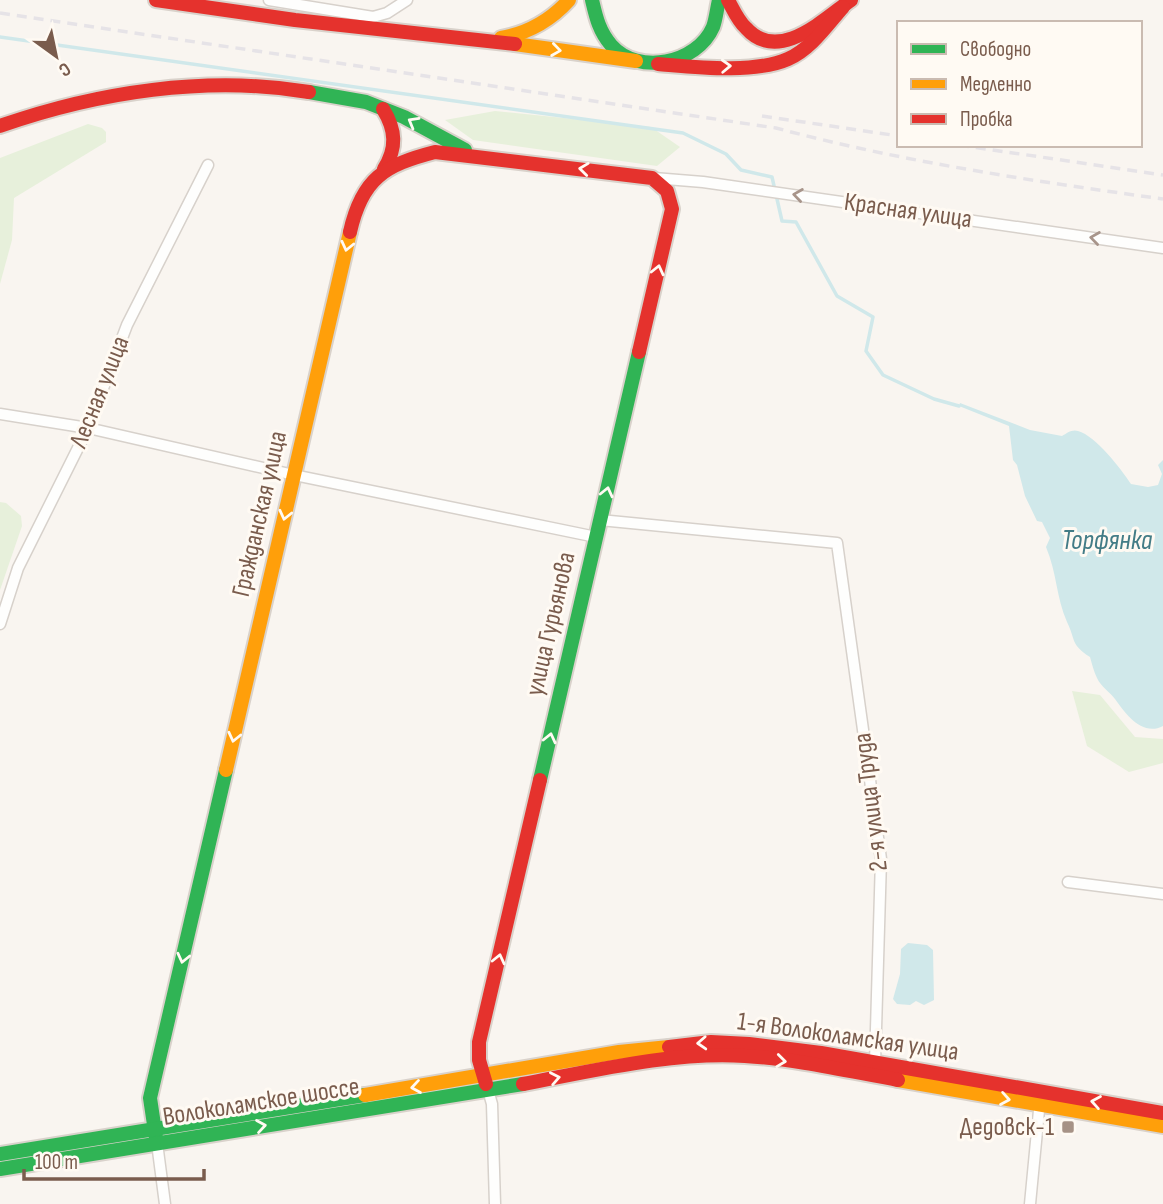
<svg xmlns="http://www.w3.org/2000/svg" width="1163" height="1204" font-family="'Sofia Sans Condensed',sans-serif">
  <rect width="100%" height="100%" fill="#f9f5f0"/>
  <g fill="#e7f0db">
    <path d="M495,111L651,127L680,147L657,166L473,140L445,120Z"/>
    <path d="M88,124L102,128L106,132V142L14,198L12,240L0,284V158Z"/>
    <path d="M0,502L6,503L21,516L22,526L0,590Z"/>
    <path d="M1072,691L1100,695L1135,737L1163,739V763L1129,772L1087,746Z"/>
  </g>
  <g fill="#d0e8ea">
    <path d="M960,403L1030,430L1062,436C1067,433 1072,429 1078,431C1096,436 1121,469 1131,484L1148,487L1158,485L1162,474L1158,465L1163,460V726C1142,737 1125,713 1115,699C1110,692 1101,687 1097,678C1094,672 1092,664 1090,657C1070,644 1076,640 1067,622C1056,597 1057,573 1046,547L1050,538L1042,522L1037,521L1025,496L1017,465L1013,460L1009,426L959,406Z"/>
    <path d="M908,943L927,945L933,950L934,1000L924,1005L916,1001L910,1005L897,1004L893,999L900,974L901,949Z"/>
  </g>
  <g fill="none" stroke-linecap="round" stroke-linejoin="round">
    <path stroke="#d0e8ea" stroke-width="3.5" d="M0,37L683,133L726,154L741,170L772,177L782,221L796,222L837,296L873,317L866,351L883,375L934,399L959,406"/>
    <defs>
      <g id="street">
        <path d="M269,0L373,17L387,13L407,0"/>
        <path d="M654,178L703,182L1163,248"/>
        <path d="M0,414L88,428L294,475L596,537"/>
        <path d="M600,520L837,543L881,859L875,1063"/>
        <path d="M0,624L18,568L88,428L127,325L208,165"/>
        <path d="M1068,882L1163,894"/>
        <path d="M488,1090L492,1104L495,1204"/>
        <path d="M157,1143L165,1204"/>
        <path d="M1030,1204L1040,1100"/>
      </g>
      <g id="fast">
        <path d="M592,0C596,17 599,31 611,45C638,76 697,64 713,27C716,19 717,8 719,0"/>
        <path d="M309,92L366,102L404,117L465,150"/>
        <path d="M540,780L639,352"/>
        <path d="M156,1138L150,1098L226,770"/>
        <path d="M0,1154L365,1095"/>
        <path d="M0,1169L523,1084"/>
      </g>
      <g id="slow">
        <path d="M501,38C529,33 550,21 569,0"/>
        <path d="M515,44L636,61"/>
        <path d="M226,770L350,232"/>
        <path d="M898,1080L1163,1126"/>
        <path d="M365,1095L619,1052L669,1047"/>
      </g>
      <g id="jam">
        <path d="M156,0L295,20L515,44"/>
        <path d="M728,0C733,9 738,21 746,28C778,64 823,20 851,0"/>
        <path d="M658,64C695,67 754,74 788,59C811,49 827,25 843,7"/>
        <path d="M383,109C396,130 397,148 384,169"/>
        <path d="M0,126C97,92 207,75 309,92"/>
        <path d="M350,232C362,178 385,165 435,152L652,178L667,191L672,209L639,352"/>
        <path d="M669,1047L711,1042L749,1044L821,1053L1163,1113"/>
        <path d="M486,1084L479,1060V1042L540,780"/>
        <path d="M523,1084C592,1071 675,1051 745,1056C796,1059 848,1071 898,1080"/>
      </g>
    </defs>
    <use href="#street" stroke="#d7d1cb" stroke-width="13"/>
    <use href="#fast" stroke="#d9d2cb" stroke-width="18"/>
    <use href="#slow" stroke="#d9d2cb" stroke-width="18"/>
    <use href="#jam" stroke="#d9d2cb" stroke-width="18"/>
    <use href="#street" stroke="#fefefd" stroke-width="10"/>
    <use href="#fast" stroke="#30b455" stroke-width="14"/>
    <use href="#slow" stroke="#ff9f0a" stroke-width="14"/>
    <use href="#jam" stroke="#e5322d" stroke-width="14"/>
    <g stroke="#e6e3e7" stroke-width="3.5" stroke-dasharray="10 7" stroke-linecap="butt">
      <path d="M0,13L776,128C903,162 1033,181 1163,199"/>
      <path d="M762,116L899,136"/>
      <path d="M959,145L1163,175"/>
    </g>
  </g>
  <defs><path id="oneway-chevron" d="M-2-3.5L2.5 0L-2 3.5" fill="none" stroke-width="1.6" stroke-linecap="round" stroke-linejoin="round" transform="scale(1.75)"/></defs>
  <g stroke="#fffaf3">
    <use href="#oneway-chevron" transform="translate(556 50) rotate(8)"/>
    <use href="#oneway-chevron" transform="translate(726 66) rotate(-2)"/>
    <use href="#oneway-chevron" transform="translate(413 122) rotate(-150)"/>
    <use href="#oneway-chevron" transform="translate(584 169) rotate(-173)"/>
    <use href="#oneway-chevron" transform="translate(347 246) rotate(103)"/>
    <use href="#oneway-chevron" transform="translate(658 270) rotate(-77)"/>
    <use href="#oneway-chevron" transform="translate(607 492) rotate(-77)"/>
    <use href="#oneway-chevron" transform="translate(285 515) rotate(103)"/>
    <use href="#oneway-chevron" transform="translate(234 737) rotate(103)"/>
    <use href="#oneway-chevron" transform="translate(550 738) rotate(-77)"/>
    <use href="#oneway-chevron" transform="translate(183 958) rotate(103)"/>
    <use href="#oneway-chevron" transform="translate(499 959) rotate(-77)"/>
    <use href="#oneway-chevron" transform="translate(702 1043) rotate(177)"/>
    <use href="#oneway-chevron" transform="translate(781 1061) rotate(7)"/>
    <use href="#oneway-chevron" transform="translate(555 1078) rotate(-11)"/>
    <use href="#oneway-chevron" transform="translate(416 1087) rotate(171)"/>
    <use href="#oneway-chevron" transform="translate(1005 1099) rotate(10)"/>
    <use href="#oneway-chevron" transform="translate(1096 1102) rotate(-170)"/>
    <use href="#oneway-chevron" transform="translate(261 1126) rotate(-9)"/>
  </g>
  <g stroke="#a8958b">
    <use href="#oneway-chevron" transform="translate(798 195) rotate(-172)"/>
    <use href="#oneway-chevron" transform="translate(1095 238) rotate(-172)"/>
  </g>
  <rect fill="#a69286" stroke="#fffaf3" stroke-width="2.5" x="1061" y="1120" width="14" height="14" rx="3.5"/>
  <g text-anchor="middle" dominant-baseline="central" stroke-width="6" stroke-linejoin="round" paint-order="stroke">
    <g font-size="26" fill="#7a5c4d" stroke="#fffaf3">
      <text transform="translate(908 211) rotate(8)">Красная улица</text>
      <text transform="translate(100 392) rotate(-68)">Лесная улица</text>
      <text transform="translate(260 514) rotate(-77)">Гражданская улица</text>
      <text transform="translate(551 624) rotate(-77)">улица Гурьянова</text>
      <text transform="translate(871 802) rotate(-97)">2-я улица Труда</text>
      <text transform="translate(848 1037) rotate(8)">1-я Волоколамская улица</text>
      <text transform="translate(261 1102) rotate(-9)">Волоколамское шоссе</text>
    </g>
    <g font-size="26" fill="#7a5c4d" stroke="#fffaf3" text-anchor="end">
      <text x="1054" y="1127">Дедовск-1</text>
    </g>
    <g font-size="28" font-style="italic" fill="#437c86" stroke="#fffaf3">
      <text x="1107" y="540">Торфянка</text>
    </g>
  </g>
  <rect x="897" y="21" width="245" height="126" fill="#fffaf3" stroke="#cabbb1" stroke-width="2"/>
  <rect x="911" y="44" width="35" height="10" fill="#30b455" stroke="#cabbb1" stroke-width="2"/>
  <text x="960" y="56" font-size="21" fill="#7a5c4d">Свободно</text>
  <rect x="911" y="79" width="35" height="10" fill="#ff9f0a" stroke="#cabbb1" stroke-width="2"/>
  <text x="960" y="91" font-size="21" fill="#7a5c4d">Медленно</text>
  <rect x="911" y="114" width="35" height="10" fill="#e5322d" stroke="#cabbb1" stroke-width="2"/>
  <text x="960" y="126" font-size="21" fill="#7a5c4d">Пробка</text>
  <g transform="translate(56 56) rotate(147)" stroke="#fffaf3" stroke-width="5" paint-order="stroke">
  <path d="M0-5L12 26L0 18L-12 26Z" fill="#7a5c4d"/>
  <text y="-10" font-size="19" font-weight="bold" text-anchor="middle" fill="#7a5c4d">С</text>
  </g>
  <path d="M24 1169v10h180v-10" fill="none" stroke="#7a5c4d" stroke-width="3.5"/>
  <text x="35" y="1169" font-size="21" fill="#7a5c4d" stroke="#fffaf3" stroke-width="5" paint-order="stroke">100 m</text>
</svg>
